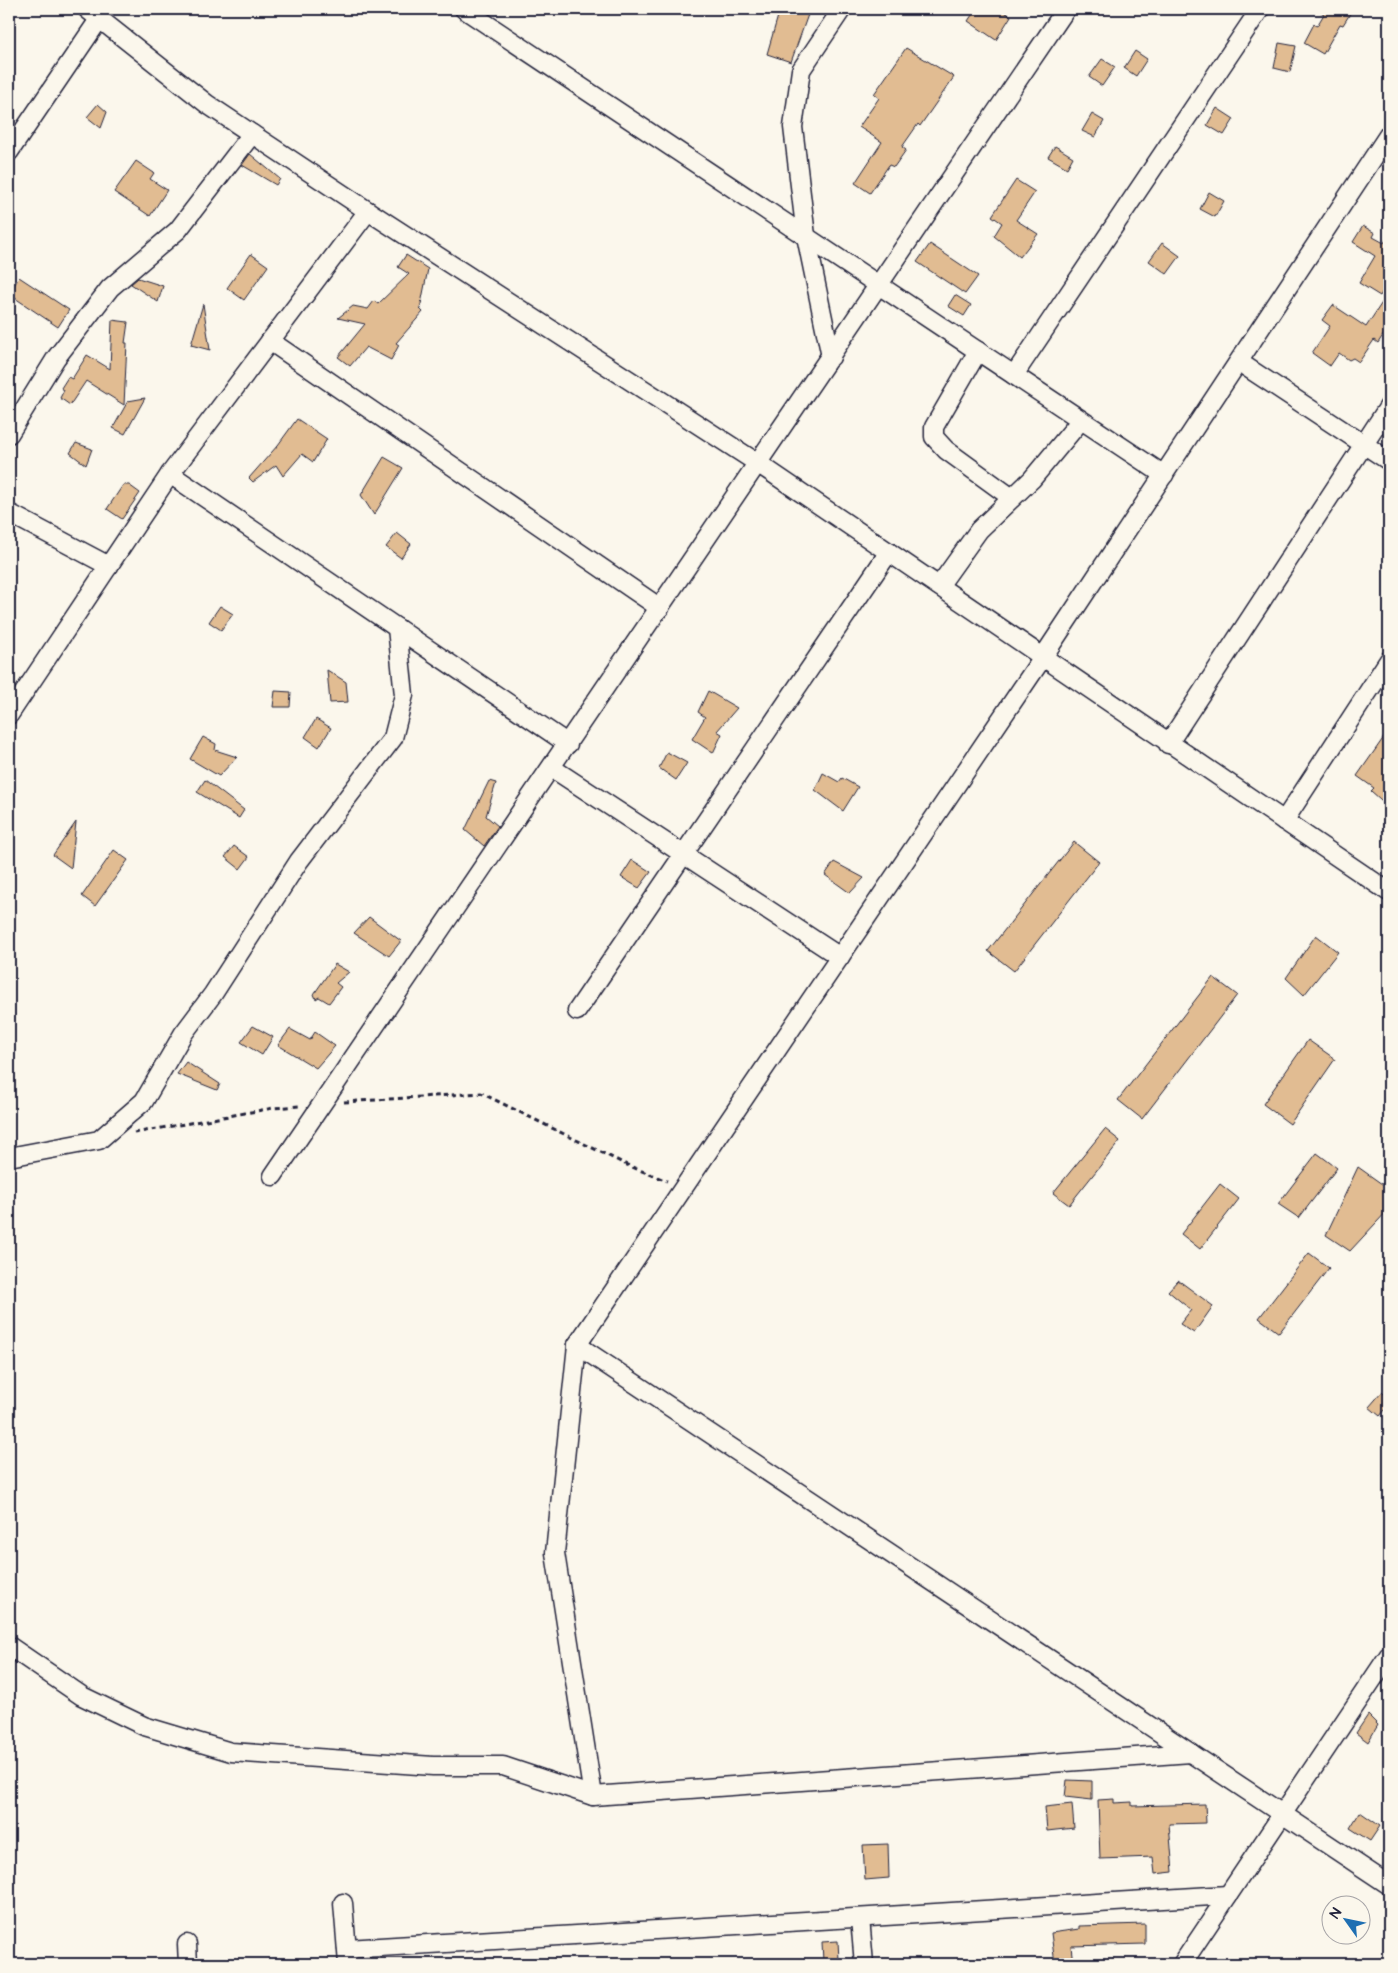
<svg xmlns="http://www.w3.org/2000/svg" width="1398" height="1973" font-family="'Architects Daughter',sans-serif">
  <rect width="100%" height="100%" fill="#fbf7ec"/>
  <filter id="ink" filterUnits="userSpaceOnUse"><feTurbulence type="fractalNoise" baseFrequency=".02" numOctaves="2"/><feDisplacementMap in="SourceGraphic" scale="10" xChannelSelector="R" yChannelSelector="G"/><feConvolveMatrix kernelMatrix="1 2 1 2 8 2 1 2 1" color-interpolation-filters="sRGB"/></filter>
  <g filter="url(#ink)">
    <g fill="#e1bc92" stroke="#22223b">
      <path d="M780,9H810L791,62L767,54Z"/>
      <path d="M976,9H1000L1011,16L996,40L968,21Z"/>
      <path d="M1316,9H1353L1343,25L1340,24L1323,54L1304,43L1314,24L1317,26L1324,14Z"/>
      <path d="M1279,43L1296,46L1290,72L1274,68Z"/>
      <path d="M906,48L954,77L920,126L918,124L902,147L906,150L894,167L889,165L870,193L855,183L882,142L859,127L879,98L874,94Z"/>
      <path d="M1135,51L1147,59L1136,76L1124,68Z"/>
      <path d="M1102,59L1115,67L1102,86L1089,77Z"/>
      <path d="M98,104L107,112L101,128L87,117Z"/>
      <path d="M1217,108L1234,119L1224,135L1207,125Z"/>
      <path d="M1092,114L1104,121L1095,137L1082,131Z"/>
      <path d="M1055,146L1073,157L1067,168L1048,157Z"/>
      <path d="M250,154L280,179L276,185L242,165Z"/>
      <path d="M136,161L154,173L150,179L167,190L150,216L114,192Z"/>
      <path d="M1016,180L1035,192L1016,220L1038,234L1020,257L994,236L1002,223L992,216Z"/>
      <path d="M1209,192L1224,201L1215,217L1200,209Z"/>
      <path d="M1363,226L1375,233L1373,237L1384,243L1389,235V281L1380,296L1359,283L1375,256L1353,242Z"/>
      <path d="M1162,243L1180,256L1167,274L1149,261Z"/>
      <path d="M930,244L978,276L965,294L917,262Z"/>
      <path d="M251,254L268,266L244,300L227,288Z"/>
      <path d="M406,255L428,269L420,309L423,312L396,343L399,345L391,360L366,347L350,366L338,357L365,324L338,318L353,306L368,309L374,301L378,304L409,274L398,267Z"/>
      <path d="M19,277L69,310L58,327L9,294Z"/>
      <path d="M138,278L163,286L158,302L131,284Z"/>
      <path d="M1389,292V326L1378,343L1374,340L1359,362L1353,358L1349,360L1339,353L1330,366L1312,353L1330,326L1322,320L1333,305L1366,327Z"/>
      <path d="M955,295L971,305L964,316L948,306Z"/>
      <path d="M203,304L210,350L191,345Z"/>
      <path d="M112,320L128,322L125,343H127L124,405L86,381L70,405L60,398L64,390L61,388L68,377L72,379L87,355L110,369Z"/>
      <path d="M145,398L125,434L113,428L128,401Z"/>
      <path d="M297,419L327,439L313,462L302,454L283,476L276,465L253,482L249,478L278,445Z"/>
      <path d="M76,443L92,449L86,465L70,453Z"/>
      <path d="M384,457L403,468L374,515L361,495Z"/>
      <path d="M123,485H129L140,493L122,519L107,509Z"/>
      <path d="M397,533L411,544L401,558L386,547Z"/>
      <path d="M220,606L233,614L221,630L209,622Z"/>
      <path d="M327,670L346,682L348,702L330,703Z"/>
      <path d="M275,691L291,692L290,707H273Z"/>
      <path d="M708,691L737,708L717,731L722,734L713,753L692,739L705,717L698,712Z"/>
      <path d="M316,719L331,728L319,747L305,737Z"/>
      <path d="M1389,730V807L1371,791L1374,788L1357,776Z"/>
      <path d="M203,737L216,744L215,750L237,757L219,776L190,759Z"/>
      <path d="M667,752L687,763L676,780L659,768Z"/>
      <path d="M823,773L839,782L842,778L858,787L843,811L815,790Z"/>
      <path d="M205,780L244,810L239,818L197,792Z"/>
      <path d="M489,781L496,783L486,816L498,826L484,846L465,830Z"/>
      <path d="M76,822L71,868L53,855Z"/>
      <path d="M1074,842L1099,862L1014,971L988,951Z"/>
      <path d="M234,846L249,857L240,869L225,857Z"/>
      <path d="M114,850L128,860L95,906L82,896Z"/>
      <path d="M632,860L651,872L639,888L621,877Z"/>
      <path d="M834,862L864,878L850,893L825,875Z"/>
      <path d="M369,917L401,941L389,956L354,933Z"/>
      <path d="M1316,935L1338,952L1304,995L1286,978Z"/>
      <path d="M335,964L349,972L336,983L341,987L329,1003L319,997L316,999L314,994Z"/>
      <path d="M1213,977L1237,995L1142,1119L1118,1100Z"/>
      <path d="M253,1026L273,1037L262,1055L241,1042Z"/>
      <path d="M290,1029L310,1040L315,1032L335,1046L316,1068L278,1045Z"/>
      <path d="M1308,1040L1335,1059L1290,1124L1263,1104Z"/>
      <path d="M186,1062L220,1084L217,1090L177,1074Z"/>
      <path d="M1105,1129L1120,1141L1069,1205L1053,1193Z"/>
      <path d="M1317,1153L1337,1168L1299,1218L1278,1204Z"/>
      <path d="M1358,1167L1389,1189V1209L1350,1251L1326,1235Z"/>
      <path d="M1220,1184L1239,1199L1200,1249L1181,1234Z"/>
      <path d="M1309,1253L1329,1268L1279,1333L1259,1318Z"/>
      <path d="M1178,1280L1213,1306L1194,1333L1180,1324L1191,1310L1168,1291Z"/>
      <path d="M1382,1392L1389,1399V1405L1380,1416L1369,1407Z"/>
      <path d="M1368,1715L1378,1725L1368,1742L1356,1733Z"/>
      <path d="M1067,1780L1092,1781V1800L1065,1797Z"/>
      <path d="M1114,1799V1803L1132,1802V1806L1205,1804L1206,1823L1169,1824L1173,1872L1155,1874L1153,1857L1100,1859L1098,1800Z"/>
      <path d="M1072,1804L1074,1828L1047,1831L1045,1807Z"/>
      <path d="M1360,1812L1380,1826L1370,1841L1350,1828Z"/>
      <path d="M888,1844L889,1878L865,1880L863,1845Z"/>
      <path d="M1145,1924V1944L1071,1946L1073,1964H1055L1051,1933L1079,1929V1926Z"/>
      <path d="M838,1941L839,1960L823,1961L822,1942Z"/>
    </g>
    <g fill="none" stroke-linecap="round" stroke-linejoin="round">
      <defs>
        <g id="minor">
          <path d="M87,9L207,104L368,211L759,464L1389,892"/>
          <path d="M464,9L1164,475"/>
          <path d="M9,152L100,18"/>
          <path d="M270,341L660,608"/>
          <path d="M978,351L934,427V437L946,450L1012,498"/>
          <path d="M831,357L806,236L793,127L801,70L842,9"/>
          <path d="M1239,362L1389,461"/>
          <path d="M1014,375L1260,9"/>
          <path d="M9,434L56,358L110,288L178,230L252,134"/>
          <path d="M170,474L568,744"/>
          <path d="M9,513L109,566"/>
          <path d="M939,586L979,530L1032,479L1081,420"/>
          <path d="M9,715L170,474L368,211"/>
          <path d="M1168,744L1389,406"/>
          <path d="M552,768L840,957"/>
          <path d="M1284,821L1389,660"/>
          <path d="M577,1011L889,552"/>
          <path d="M9,1157L99,1140L144,1101L183,1034L213,994L299,861L393,738L404,695L397,628"/>
          <path d="M273,1176L1066,9"/>
          <path d="M577,1345L1389,1885"/>
          <path d="M9,1646L82,1696L144,1726L231,1752L433,1766H503L593,1796L1191,1753"/>
          <path d="M593,1796L555,1553L577,1345L1043,657L1389,134"/>
          <path d="M343,1903L348,1964"/>
          <path d="M860,1918L864,1964"/>
          <path d="M187,1944L188,1964"/>
          <path d="M347,1949L1228,1895"/>
          <path d="M1182,1964L1389,1655"/>
        </g>
      </defs>
      <use href="#minor" stroke="#22223b" stroke-width="21"/>
      <g stroke="#22223b" stroke-width="3" stroke-dasharray="5 4" stroke-linecap="butt">
        <path d="M344,1102L481,1093L627,1165L667,1181"/>
        <path d="M134,1133L273,1108L300,1106"/>
      </g>
      <use href="#minor" stroke="#fbf7ec" stroke-width="18"/>
    </g>
  </g>
  <rect width="1398" height="1973" fill="none" stroke="#fbf7ec" stroke-width="30"/>
  <rect x="15" y="15" width="1368" height="1943" fill="none" stroke="#22223b" stroke-width="2" filter="url(#ink)"/>
  <g transform="translate(1346 1920) rotate(303)"><circle r="24" fill="#fbf7ec" stroke="#a4a2a5"/>
  <path d="M0-4L9 19L0 12L-9 19Z" fill="#1f6fb2"/>
  <text y="-8" font-size="14" font-weight="bold" text-anchor="middle" fill="#22223b">N</text>
  </g>
</svg>
